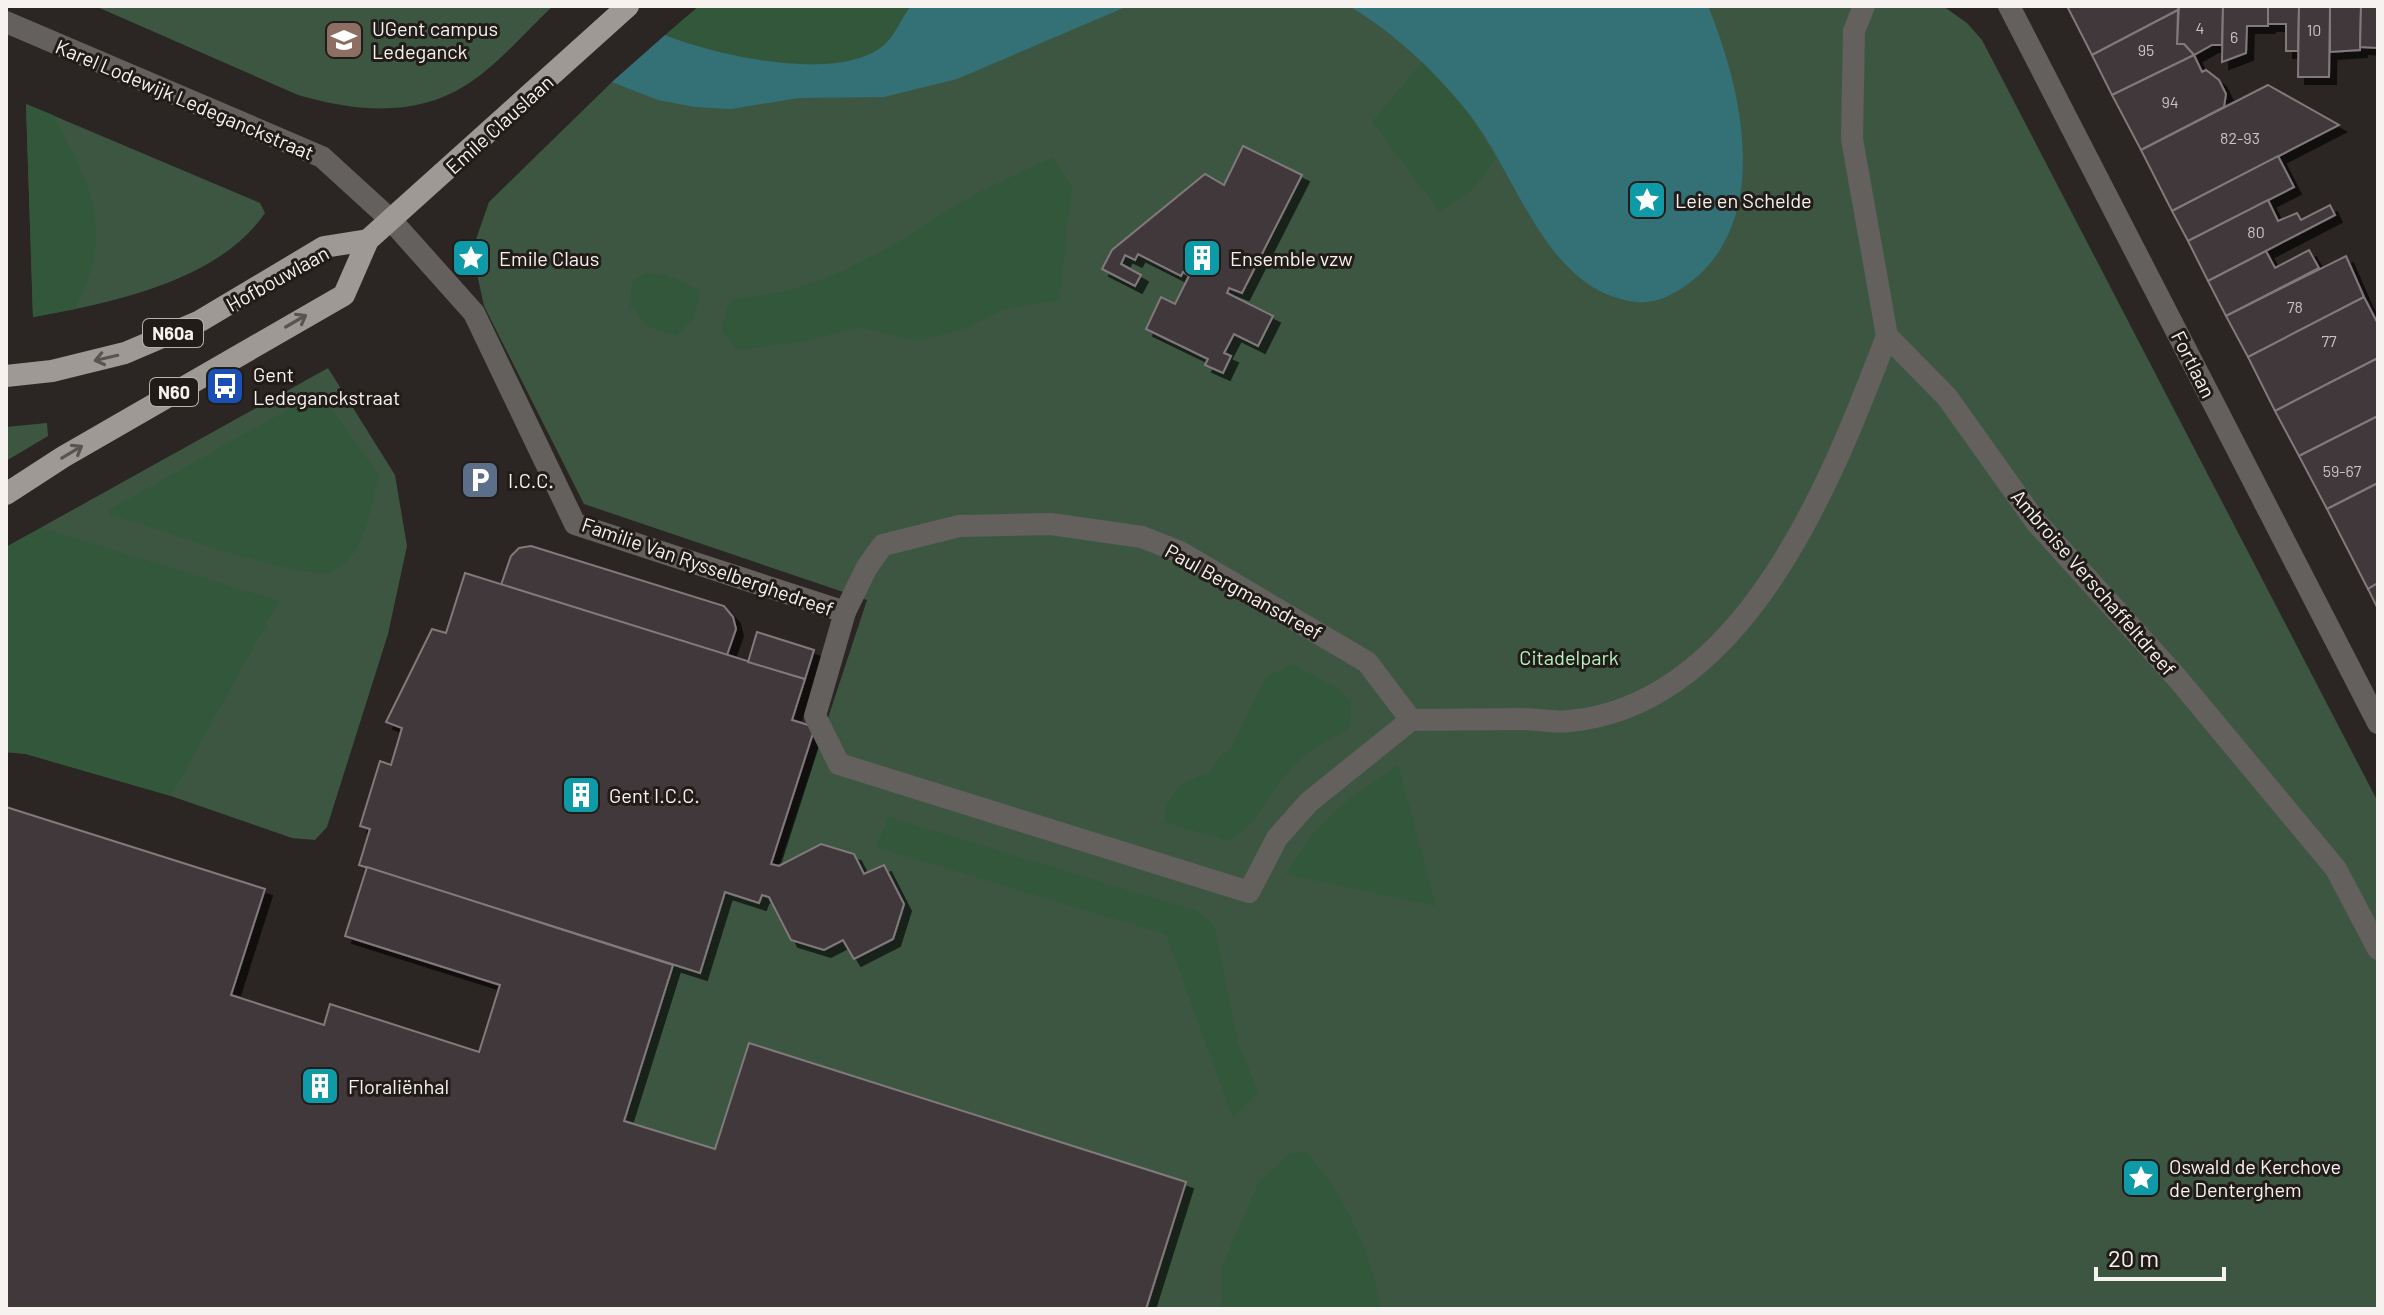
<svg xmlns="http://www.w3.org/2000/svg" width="2384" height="1315" font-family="Barlow,sans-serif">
  <defs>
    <filter id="shadow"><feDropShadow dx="7" dy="7" stdDeviation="0" flood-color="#0009"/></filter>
  </defs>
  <rect width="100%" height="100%" fill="#2b2623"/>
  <g fill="#3d5642">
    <path d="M95,6H553C526,31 498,65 466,85C415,118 353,111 298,95Z"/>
    <path d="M699,6H1943L1967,23L1982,40L2378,802V1309H1146L1186,1182L750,1043L715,1149L624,1121L673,965L700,972L725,892L759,903L762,895L769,897L791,940L824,950L843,940L854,959L893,939L904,904L884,865L864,874L854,854L821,844L779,866L867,600L584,504L484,306L472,251L489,202L612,82Z"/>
    <path d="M26,104L260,203L265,213C218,282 110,303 33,317Z"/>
    <path d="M328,368L395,475L407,546L388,634L327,827L315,840L292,838L171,796L26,754L6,752V547Z"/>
    <path d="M47,423L48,436L6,461V427Z"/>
  </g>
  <g fill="#32573b">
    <path d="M699,6H911C902,17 896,33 887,42C845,86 714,55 665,35Z"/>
    <path d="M1422,62L1468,112L1496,159L1470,193L1439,211L1372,122Z"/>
    <path d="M26,104L53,115C91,186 116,231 75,309L33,317Z"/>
    <path d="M1053,157L1072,187L1059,300L1002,310L966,328L918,341L860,327L804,341L738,350L722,331L727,306L735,299L789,291L834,275L890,247L973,195Z"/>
    <path d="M647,273L666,275L701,290L693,320L676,335L648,327L630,305L632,281Z"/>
    <path d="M319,392L379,475C372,500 367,542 347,561C344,564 336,570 332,572C302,581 149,526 111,515L109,510Z"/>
    <path d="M41,528L279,601L171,796L26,754L6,752V547Z"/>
    <path d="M1294,665L1337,688L1351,702V726C1336,738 1317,744 1303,757C1274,781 1261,822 1229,841L1165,822C1165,793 1182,780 1209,774L1220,756L1232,747L1266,676Z"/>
    <path d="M1398,765L1436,906L1286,874C1318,818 1347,800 1398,765Z"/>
    <path d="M889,817L1199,912L1214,925L1238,1043L1258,1092L1233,1118L1166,934L876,847Z"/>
    <path d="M1305,1151C1347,1197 1368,1249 1382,1309H1222L1221,1269L1259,1182L1290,1154Z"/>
  </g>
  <g fill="#347177">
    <path d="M911,6H1128L957,79L884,97L798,98L731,109L695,107L658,100L612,82L665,35C714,55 845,86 887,42C896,33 902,17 911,6Z"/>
    <path d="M1349,6H1708C1742,89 1772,217 1692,281C1677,293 1657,304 1637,302C1544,292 1517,171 1466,110C1434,70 1393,32 1349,6Z"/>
  </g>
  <g fill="#3f383b" stroke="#81797c" stroke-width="2" filter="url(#shadow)">
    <path d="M2067,6H2179L2178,10L2092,55Z"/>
    <path d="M2179,6H2223L2222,45H2212L2194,55L2184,44H2177Z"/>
    <path d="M2223,6H2268V26H2247L2246,53L2222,62Z"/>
    <path d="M2268,6H2299L2298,51H2286V24H2268Z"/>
    <path d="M2299,6H2330L2329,77H2298Z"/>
    <path d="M2330,6H2361L2360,50L2330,52Z"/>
    <path d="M2361,6H2378V48L2360,47Z"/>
    <path d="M2178,10L2177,44H2184L2194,55L2112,95L2092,55Z"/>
    <path d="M2194,55L2202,72L2206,70L2219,80L2226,94L2224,107L2141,150L2112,95Z"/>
    <path d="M2268,85L2339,125L2172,211L2141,150Z"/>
    <path d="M1243,146L1302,175L1242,293L1229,288L1227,293L1273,316L1258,346L1234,334L1224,353L1231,356L1223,373L1205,365L1208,359L1146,329L1161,297L1175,304L1189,276L1183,272L1181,276L1138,254L1135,260L1125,255L1121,264L1141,275L1135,286L1102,269L1112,250L1205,174L1224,185Z"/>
    <path d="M2278,156L2294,187L2188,241L2172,211Z"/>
    <path d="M2268,200L2278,221L2297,213L2301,220L2330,205L2335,215L2208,281L2188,241Z"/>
    <path d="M2309,250L2319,268L2226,316L2208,281L2266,251L2275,268Z"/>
    <path d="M2346,256L2364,297L2248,357L2226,316Z"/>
    <path d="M2364,297L2378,324V358L2275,411L2248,357Z"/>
    <path d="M2378,358V416L2299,456L2275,411Z"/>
    <path d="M2378,416V483L2327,509L2299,456Z"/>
    <path d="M2378,483V583L2368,589L2327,509Z"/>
    <path d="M531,546L724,606L733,617L736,629L727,655L501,585L511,556L519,548Z"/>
    <path d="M465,573L805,679L792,720L815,727L771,864L779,866L821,844L854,854L864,874L884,865L904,904L893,939L854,959L843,940L824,950L791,940L769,897L762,895L759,903L725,892L700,973L359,865L370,829L360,826L380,761L391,765L402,728L386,722L432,629L446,633Z"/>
    <path d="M2378,583V609L2368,589Z"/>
    <path d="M757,632L814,650L805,679L748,662Z"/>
    <path d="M6,807L265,889L231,995L324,1025L330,1004L479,1052L500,985L345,936L367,867L673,965L624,1121L715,1149L749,1043L1186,1182L1146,1309H6Z"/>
  </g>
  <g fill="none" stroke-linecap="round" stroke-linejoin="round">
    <g stroke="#63605e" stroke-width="22">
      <path d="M1864,6L1854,31L1852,139L1887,336L1947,397L2036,522L2178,679L2336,869L2378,949"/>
      <path d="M391,220L474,313L575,524L845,612L815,716L839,764L1249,892L1277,838L1309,802L1411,720"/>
      <path d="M845,612L867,567L883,545L959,526L1051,524L1142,537L1180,552L1367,662L1411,720"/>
      <path d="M1411,720C1448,720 1484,719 1521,719C1537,719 1554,723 1570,721C1746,704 1833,477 1887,336"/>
    </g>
    <g stroke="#63605e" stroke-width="22">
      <path d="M2009,6L2378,723"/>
      <path d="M6,22L322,157L391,220"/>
    </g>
    <g stroke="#9e9995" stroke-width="22">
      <path d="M6,376L52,371L125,353L200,321L324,247L368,240"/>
      <path d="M6,494L63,457L344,295L368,240L628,6"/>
    </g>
  </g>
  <defs><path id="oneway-shaft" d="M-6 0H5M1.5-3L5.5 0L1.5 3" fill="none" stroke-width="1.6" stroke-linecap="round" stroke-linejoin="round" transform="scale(2)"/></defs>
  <g stroke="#5a5451">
    <use href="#oneway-shaft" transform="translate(296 321) rotate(-30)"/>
    <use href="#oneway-shaft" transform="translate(106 358) rotate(167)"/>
    <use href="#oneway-shaft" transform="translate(72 452) rotate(-31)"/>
  </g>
  <defs>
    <symbol id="university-square" viewBox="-11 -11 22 22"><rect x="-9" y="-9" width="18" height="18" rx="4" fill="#8d6e63" stroke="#221c19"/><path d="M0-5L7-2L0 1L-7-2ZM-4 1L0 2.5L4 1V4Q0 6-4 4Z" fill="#fff"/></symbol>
    <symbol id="sight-square" viewBox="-11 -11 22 22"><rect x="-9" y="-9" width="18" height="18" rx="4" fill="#0f9aa8" stroke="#221c19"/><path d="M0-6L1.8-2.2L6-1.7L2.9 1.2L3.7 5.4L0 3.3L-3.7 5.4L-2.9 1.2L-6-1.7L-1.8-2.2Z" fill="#fff"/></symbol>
    <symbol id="building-square" viewBox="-11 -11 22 22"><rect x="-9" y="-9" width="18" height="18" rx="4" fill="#0f9aa8" stroke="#221c19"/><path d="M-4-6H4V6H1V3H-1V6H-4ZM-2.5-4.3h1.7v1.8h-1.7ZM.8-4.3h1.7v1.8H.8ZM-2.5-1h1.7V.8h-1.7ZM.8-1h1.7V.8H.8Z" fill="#fff"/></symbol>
    <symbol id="bus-square" viewBox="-11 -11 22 22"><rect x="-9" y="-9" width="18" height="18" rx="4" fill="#1a4fb4" stroke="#221c19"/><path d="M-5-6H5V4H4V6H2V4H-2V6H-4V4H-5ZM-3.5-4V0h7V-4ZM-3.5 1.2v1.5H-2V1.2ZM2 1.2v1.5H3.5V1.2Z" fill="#fff"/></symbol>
    <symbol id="parking-square" viewBox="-11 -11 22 22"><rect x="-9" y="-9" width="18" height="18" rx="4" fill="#5c6f8a" stroke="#221c19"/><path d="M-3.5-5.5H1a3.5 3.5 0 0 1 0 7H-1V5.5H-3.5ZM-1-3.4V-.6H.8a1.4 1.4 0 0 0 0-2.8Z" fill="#fff"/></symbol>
  </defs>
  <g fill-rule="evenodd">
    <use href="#university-square" x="322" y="18" width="44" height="44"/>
    <use href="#sight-square" x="1625" y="178" width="44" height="44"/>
    <use href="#sight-square" x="449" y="236" width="44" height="44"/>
    <use href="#building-square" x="1180" y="236" width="44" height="44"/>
    <use href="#bus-square" x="203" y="364" width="44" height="44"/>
    <use href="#parking-square" x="458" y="458" width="44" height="44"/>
    <use href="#building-square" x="559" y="773" width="44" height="44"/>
    <use href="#building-square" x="298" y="1064" width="44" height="44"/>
    <use href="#sight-square" x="2119" y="1156" width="44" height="44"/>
  </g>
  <g text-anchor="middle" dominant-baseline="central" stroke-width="6" stroke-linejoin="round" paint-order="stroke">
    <g font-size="16" fill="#c8c4c3">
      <text x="2200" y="27">4</text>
      <text x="2314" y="29">10</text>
      <text x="2234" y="36">6</text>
      <text x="2146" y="49">95</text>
      <text x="2170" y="101">94</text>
      <text x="2240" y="137">82-93</text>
      <text x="2256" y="231">80</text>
      <text x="2295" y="306">78</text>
      <text x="2329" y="340">77</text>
      <text x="2342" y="470">59-67</text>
    </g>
    <g fill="#221c19" stroke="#b6b2b0" stroke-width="2">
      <rect x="143" y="319" width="60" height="28" rx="6"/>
      <rect x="150" y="378" width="48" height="28" rx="6"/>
    </g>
    <g font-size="18" font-weight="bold" fill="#f6f2f0">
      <text x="173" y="333">N60a</text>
      <text x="174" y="392">N60</text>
    </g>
    <g font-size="20" fill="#f6f2f0" stroke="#221c19" text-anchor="start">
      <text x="372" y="28">UGent campus<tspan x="372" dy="23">Ledeganck</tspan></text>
      <text x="1675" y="200">Leie en Schelde</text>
      <text x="499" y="258">Emile Claus</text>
      <text x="1230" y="258">Ensemble vzw</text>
      <text x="253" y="374">Gent<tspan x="253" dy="23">Ledeganckstraat</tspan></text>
      <text x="508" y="480">I.C.C.</text>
      <text x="609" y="795">Gent I.C.C.</text>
      <text x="348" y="1086">Floraliënhal</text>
      <text x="2169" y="1166">Oswald de Kerchove<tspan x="2169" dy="23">de Denterghem</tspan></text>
    </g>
    <g font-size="20" fill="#f6f2f0" stroke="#221c19">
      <text transform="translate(185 99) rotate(23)">Karel Lodewijk Ledeganckstraat</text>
      <text transform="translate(499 124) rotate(-42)">Emile Clauslaan</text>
      <text transform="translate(277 278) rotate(-29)">Hofbouwlaan</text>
      <text transform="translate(2194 364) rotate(63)">Fortlaan</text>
      <text transform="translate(708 566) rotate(19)">Familie Van Rysselberghedreef</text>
      <text transform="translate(2094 582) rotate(49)">Ambroise Verschaffeltdreef</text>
      <text transform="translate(1244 591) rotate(29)">Paul Bergmansdreef</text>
    </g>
    <g font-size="20" fill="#b5f4c1" stroke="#221c19">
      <text x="1569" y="657">Citadelpark</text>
    </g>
  </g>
  <rect width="2384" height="1315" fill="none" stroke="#f6f2f0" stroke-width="16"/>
  <path d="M2096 1267v12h128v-12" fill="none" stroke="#f6f2f0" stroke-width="4"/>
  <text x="2108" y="1267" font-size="24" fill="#f6f2f0" stroke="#221c19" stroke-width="6" paint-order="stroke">20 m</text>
</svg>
